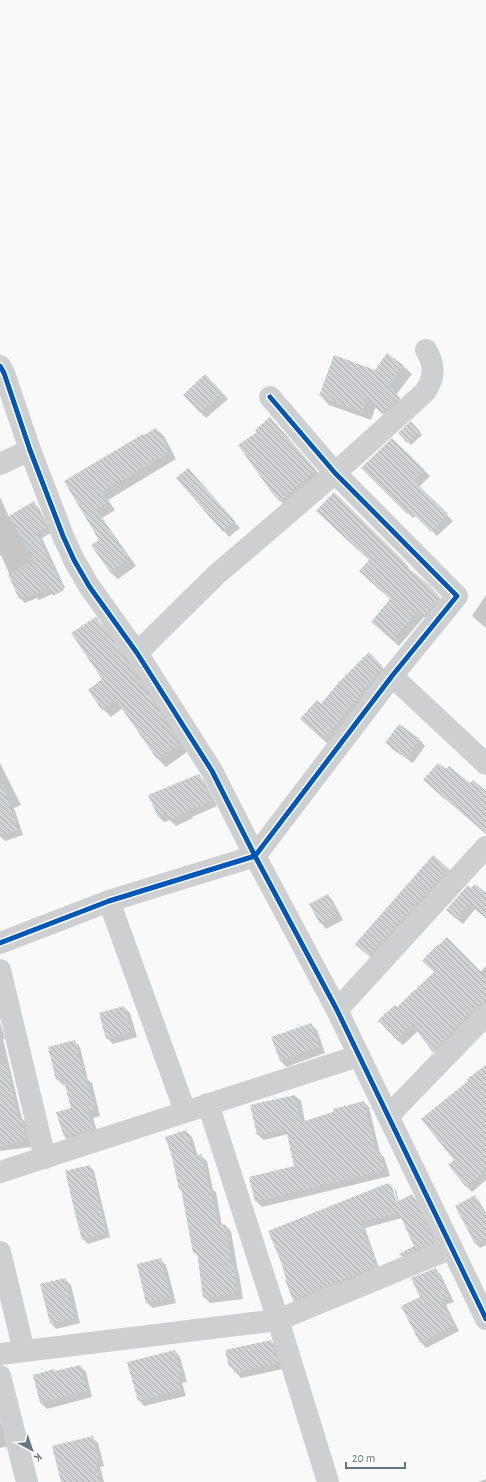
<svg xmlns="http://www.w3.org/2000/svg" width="486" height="1482" font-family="'Alegreya Sans',sans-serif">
  <defs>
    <pattern id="building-back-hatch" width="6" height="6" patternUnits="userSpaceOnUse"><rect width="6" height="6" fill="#d0d2d3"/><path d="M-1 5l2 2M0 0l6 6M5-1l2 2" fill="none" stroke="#acafb1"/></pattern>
  </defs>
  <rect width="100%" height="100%" fill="#f9f9f9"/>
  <g fill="#0003" fill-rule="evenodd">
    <path d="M402,365L412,374L396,395L408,408L391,423L376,406L371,420L329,405L320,395L376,371Z"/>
    <path d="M211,381L228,399L206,418L184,395Z"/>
    <path d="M275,423L320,475L286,507L273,493Z"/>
    <path d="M414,425L422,435L411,445L400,433Z"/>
    <path d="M156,429L164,436L176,459L108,500L115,510L102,518L136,566L118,579L110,572L92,546L100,540L66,481Z"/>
    <path d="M392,439L430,476L419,487L453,521L437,536L416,515L413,518L363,468Z"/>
    <path d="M193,475L240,528L229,537L224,531Z"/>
    <path d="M334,494L409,567L407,569L426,584L445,603L430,622L424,617L399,646L378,627L391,600Z"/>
    <path d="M0,497L9,517L34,503L39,508L51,533L42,538L65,588L39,600L37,598L25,603L20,598L1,555L0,556Z"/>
    <path d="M486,595V628L472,616Z"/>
    <path d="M95,618L104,626L135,669L187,752L166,767L158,759L123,708L111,717L103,709L104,679Z"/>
    <path d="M369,654L388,673L329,745L307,725L321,705Z"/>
    <path d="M399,725L420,740L425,746L413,763L392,749L387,743Z"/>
    <path d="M0,763L21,805L14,808L23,835L5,841L0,836Z"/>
    <path d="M199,775L204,781L217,806L192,817L193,818L176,826L170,820L164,822L159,817Z"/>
    <path d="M449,869L457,878L378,964L365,952Z"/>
    <path d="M472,889L486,894V918L475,909L463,924L452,915Z"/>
    <path d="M328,895L333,901L343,920L326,929L321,923Z"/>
    <path d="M486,966V1009L439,1057L418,1031L403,1045L397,1040V1008L480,972Z"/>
    <path d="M124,1007L130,1013L137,1037L113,1044L107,1038Z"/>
    <path d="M0,1022L5,1039H3L22,1119L27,1123L31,1147L0,1151Z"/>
    <path d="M311,1024L317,1030L325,1053L286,1067L281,1061L272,1038Z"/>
    <path d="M75,1042L80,1047L88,1080L92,1083L100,1116L93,1118L98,1134L70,1143L65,1137L58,1113L72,1108L66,1084L63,1085L57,1079Z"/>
    <path d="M486,1066V1180L472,1192L466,1186L455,1160L469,1081Z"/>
    <path d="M295,1096L301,1101L305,1122L364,1102L369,1107L380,1153L384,1157L390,1176L262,1207L256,1201L295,1167L288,1134L264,1140L258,1135Z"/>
    <path d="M186,1131L192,1137L198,1156H201L207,1161L213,1190L216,1192L222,1226L225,1225L231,1231L238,1272L239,1274L243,1299L210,1303L204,1297L199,1257L194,1252L183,1192L180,1189Z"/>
    <path d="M89,1166L94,1171L110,1237L88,1244L83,1239Z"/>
    <path d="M388,1184L396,1190L399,1201L412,1195L417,1201L439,1247L406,1260L401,1255L415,1247L402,1218L365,1228L380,1271L298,1305L293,1300L286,1280ZM392,1188H394L399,1206L397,1207Z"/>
    <path d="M475,1196L479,1201L486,1213V1245L480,1248L475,1243Z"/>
    <path d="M160,1259L166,1265L176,1303L153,1308L147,1303Z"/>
    <path d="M435,1269L441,1275L454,1302L446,1305L459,1331L426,1348L421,1342L422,1298Z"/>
    <path d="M65,1279L71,1285L80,1323L56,1329L51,1323Z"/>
    <path d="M271,1341L277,1347L283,1369L241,1378L230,1366Z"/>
    <path d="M175,1351L180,1357L187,1382L182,1383L186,1396L144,1406L139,1400Z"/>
    <path d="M80,1366L86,1372L92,1397L47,1409L41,1403L34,1375L56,1372Z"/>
    <path d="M0,1423L3,1426L8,1446L0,1448Z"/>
    <path d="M92,1437L98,1443L104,1466L100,1467L104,1482H62Z"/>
    <path d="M486,1479V1482H478Z"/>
  </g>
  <g fill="url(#building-back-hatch)">
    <path d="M387,353L403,365L388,385L400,398L382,414L367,398L362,412L319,396L334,355L375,370Z"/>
    <path d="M205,374L223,393L200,413L183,395Z"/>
    <path d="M270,417L316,470L280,502L272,493L238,445L257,432L255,430Z"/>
    <path d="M411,421L420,432L407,443L398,433Z"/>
    <path d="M156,428L170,452L102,492L108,503L96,510L129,558L110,572L91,545L99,540L64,481L143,434L144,435Z"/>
    <path d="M392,438L425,470L414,481L448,514L431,532L410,511L407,514L361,468Z"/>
    <path d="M188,468L235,521L223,532L176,478Z"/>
    <path d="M334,492L404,561L402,563L427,583L440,597L424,617L417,612L393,641L371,622L390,599L359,571L369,560L316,511Z"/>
    <path d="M34,501L46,528L37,533L64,590L53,596L49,588L33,595L32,593L19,599L8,574L35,562L9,516Z"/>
    <path d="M96,617L127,660L180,744L157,759L116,700L102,710L88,690L102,679L71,633Z"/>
    <path d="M369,652L383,667L339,721H340L323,740L300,719L317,700L321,704L340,681Z"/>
    <path d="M399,724L420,739L407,758L385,743Z"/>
    <path d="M438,763L446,769L449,766L470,783L473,780L486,791V834L423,780Z"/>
    <path d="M199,774L212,801L187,811V812L170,820L167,813L158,817L148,795Z"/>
    <path d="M3,784L18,830L0,836V785Z"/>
    <path d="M433,855L449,869L369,956L355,944Z"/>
    <path d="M475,884L486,893V918L469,904L457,919L446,910L468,885L471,888Z"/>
    <path d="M328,894L338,914L320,924L309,904Z"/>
    <path d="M447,937L486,977V1003H482L477,1006L433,1052L412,1025L397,1040L378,1020L395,1005L397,1007L434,972L422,961L438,944L439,945Z"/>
    <path d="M124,1006L132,1031L106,1039L99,1013Z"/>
    <path d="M311,1023L320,1047L280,1061L271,1037Z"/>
    <path d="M75,1040L84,1077L86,1076L95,1110L88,1112L93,1129L64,1137L56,1112L71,1108L63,1078L56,1080L48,1047Z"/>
    <path d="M7,1064L18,1117H22L26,1141L0,1146V1065Z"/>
    <path d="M486,1065V1170L466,1187L448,1165L454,1160L421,1119L468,1081L467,1079Z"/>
    <path d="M295,1095L301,1122L333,1112V1109L364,1101L376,1151L379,1150L385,1170L255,1202L249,1177L294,1166L286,1129L257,1135L250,1105Z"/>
    <path d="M186,1130L195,1156L201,1154L209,1186H210L218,1226L225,1224L232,1267H234L237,1293L203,1298L197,1252L193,1253L181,1189H179L171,1153L165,1137Z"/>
    <path d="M90,1165L106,1232L82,1240L76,1217L65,1171Z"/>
    <path d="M388,1183L389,1185L391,1184L397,1202L412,1194L435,1242L400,1256L399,1254L414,1246L399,1213L361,1223L376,1266L293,1300L285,1280L286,1279L281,1262L268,1231Z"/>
    <path d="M475,1195L486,1216V1238L475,1244L455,1206Z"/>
    <path d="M161,1258L170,1297L146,1303L137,1264Z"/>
    <path d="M436,1268L449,1296L441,1300L454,1325L420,1343L401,1306L420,1297L411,1278Z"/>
    <path d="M65,1278L75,1318L50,1323L40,1284Z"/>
    <path d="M271,1340L278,1363L234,1373L233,1366L229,1367L225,1350Z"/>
    <path d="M175,1350L182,1376L177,1377L180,1390L138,1401L127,1362Z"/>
    <path d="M80,1365L87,1391L40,1403L33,1375L54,1369L55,1371Z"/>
    <path d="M93,1436L99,1461L95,1462L100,1482H61L52,1446Z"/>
  </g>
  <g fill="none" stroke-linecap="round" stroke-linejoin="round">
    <g stroke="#cecfd0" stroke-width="22">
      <path d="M0,366L4,373L30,450L63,536L74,560L89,586L137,653L212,771L255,856L337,1010L486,1319"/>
      <path d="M0,464L30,450"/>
      <path d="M137,653L216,575L335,473L425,392C435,377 435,365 426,350"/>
      <path d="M392,676L486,764"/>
      <path d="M109,901L185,1111"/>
      <path d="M0,943L109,901L255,856L392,676L457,596L335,473L270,397"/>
      <path d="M0,970L45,1158"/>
      <path d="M337,1010L486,847"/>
      <path d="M208,1104L278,1320L328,1482"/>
      <path d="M388,1116L486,1015"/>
      <path d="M0,1172L358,1056"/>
      <path d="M0,1252L24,1351"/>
      <path d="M0,1354L278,1320L452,1248"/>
      <path d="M0,1376L27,1482"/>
    </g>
    <defs>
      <g id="cycleway">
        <path d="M0,366L4,373L30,450L63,536L74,560L89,586L137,653L212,771L255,856L337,1010L486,1319"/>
        <path d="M0,943L109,901L255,856L392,676L457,596L335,473L270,397"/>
      </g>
    </defs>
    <use href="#cycleway" stroke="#fff" stroke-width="8"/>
    <use href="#cycleway" stroke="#0057b8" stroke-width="5"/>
  </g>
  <g transform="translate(32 1450) rotate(140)" stroke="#ffffff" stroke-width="3" paint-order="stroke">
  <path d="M0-3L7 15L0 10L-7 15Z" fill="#657683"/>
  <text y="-6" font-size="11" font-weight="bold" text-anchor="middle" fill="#657683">K</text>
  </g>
  <path d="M346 1462v6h59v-6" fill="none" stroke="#657683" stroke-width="2"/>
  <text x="352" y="1462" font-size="12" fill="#657683" stroke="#ffffff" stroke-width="3" paint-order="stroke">20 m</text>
</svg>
